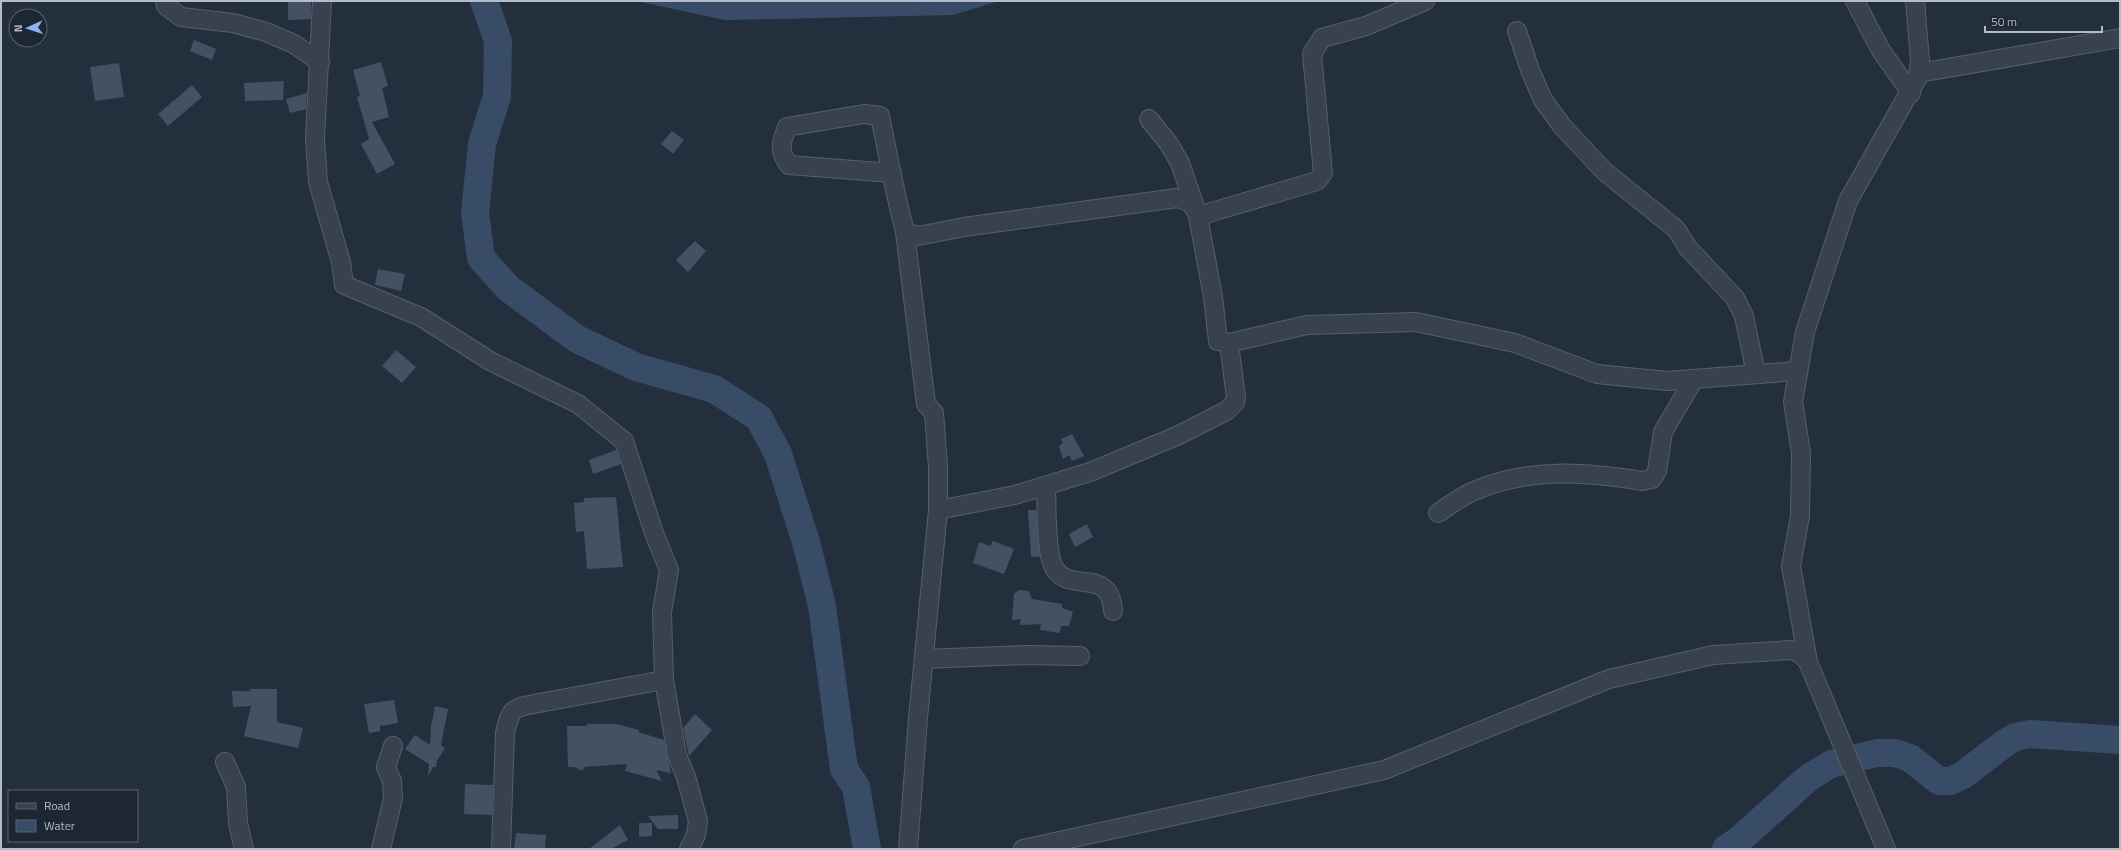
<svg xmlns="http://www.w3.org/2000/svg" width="2121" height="850" font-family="'Titillium Web',sans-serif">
  <rect width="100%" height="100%" fill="#242f3e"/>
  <path fill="#394c67" d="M636,1H999L953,15L725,20Z"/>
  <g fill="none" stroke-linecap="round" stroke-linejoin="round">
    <g stroke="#394c67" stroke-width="28">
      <path d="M484,1L498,41L497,96L482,144L475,213L481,258L508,288L577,339L636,367L714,389L759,418L778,454L806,542L822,606L844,769L856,787L867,849"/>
      <path d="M1726,849L1738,841L1807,779L1831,764L1877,753H1895L1910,758L1939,781H1951L1963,775L2005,743L2015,737L2030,734L2120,740"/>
    </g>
  </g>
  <g fill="#455162">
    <path d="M288,1H311V19L288,20Z"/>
    <path d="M194,40L216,49L212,60L190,51Z"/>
    <path d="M381,62L388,86L382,88L389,117L372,122L395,164L377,174L361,144L369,139L357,97L360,96L353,70Z"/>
    <path d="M119,63L124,97L95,101L90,67Z"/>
    <path d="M284,81L283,100L245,101L244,83Z"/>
    <path d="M192,85L202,97L168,126L158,114Z"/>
    <path d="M307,93L306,109L290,113L286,99Z"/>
    <path d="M672,131L684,140L673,154L661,144Z"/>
    <path d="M695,241L706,251L688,272L676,260Z"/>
    <path d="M378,269L405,274L401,291L375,285Z"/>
    <path d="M396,350L416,367L402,383L382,366Z"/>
    <path d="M1072,434L1084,456L1072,461L1069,455L1063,459L1059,446L1063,443L1061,439Z"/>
    <path d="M616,450L621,464L593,474L589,460Z"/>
    <path d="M616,497L623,567L587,569L584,531L576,532L574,503L584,502V498Z"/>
    <path d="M1028,510H1036L1040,557H1031Z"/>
    <path d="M1087,524L1093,537L1075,547L1069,534Z"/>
    <path d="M993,541L1014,549L1004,574L973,563L979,542L990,546Z"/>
    <path d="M1019,590L1029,591L1032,599L1062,604V608L1073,612L1069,626H1061L1060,633L1040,630L1041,624L1020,625L1021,619L1012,620L1014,594Z"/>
    <path d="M250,689H277V722L303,728L298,748L244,736L251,706L233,707L232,691H250Z"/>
    <path d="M394,700L398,723L380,726V731L369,733L364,704Z"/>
    <path d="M435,706L448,709L441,745L445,748L437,761L436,767H433L428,776L429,764L405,749L415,735L430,745L431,727Z"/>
    <path d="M695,714L712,730L689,756L683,728Z"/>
    <path d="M587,724H616L639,730L638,732L664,740L671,773L656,770L662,781L625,771L627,764L585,767L582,771L574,767H568L567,726H587Z"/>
    <path d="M465,784L493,785L492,815L464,814Z"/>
    <path d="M678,815V829H658L648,816Z"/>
    <path d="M639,823H652V836L639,837Z"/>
    <path d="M620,825L628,840L611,849H589Z"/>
    <path d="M516,833L546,835L545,849H514Z"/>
  </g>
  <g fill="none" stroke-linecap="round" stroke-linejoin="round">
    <defs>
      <g id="street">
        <path d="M165,1L166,6L181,17L233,23L266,32L294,44L320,62"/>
        <path d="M322,1L315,139L318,182L341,262L344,285L421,317L490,361L578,404L624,441L654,533L669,570L662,612L664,680L677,755L686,777L698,821L696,835L689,849"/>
        <path d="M1855,1L1880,49L1911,93"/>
        <path d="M1517,31L1530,70L1543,100L1562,126L1605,172L1676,229L1688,248L1735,298L1744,316L1756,374"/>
        <path d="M1919,73L2120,38"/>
        <path d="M1149,119L1169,144L1180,163L1195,207"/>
        <path d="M892,173L789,165C778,151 781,143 787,127L864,114L880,116C888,155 895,194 905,232L918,236L964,227L1177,198C1189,201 1194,204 1198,216L1213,297L1218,341L1229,343L1307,325L1416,322L1515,343L1597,374L1667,381L1798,371"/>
        <path d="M1198,216L1317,181L1323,173L1312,54L1322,38L1366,26L1425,1"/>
        <path d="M905,232L926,404L934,413L938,467V510L918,718L908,849"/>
        <path d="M1046,487C1047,507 1045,554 1055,569C1071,594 1110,566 1113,611"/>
        <path d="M938,510L1015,495L1090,472L1179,435L1228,410L1235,402L1236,398L1229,343"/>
        <path d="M1438,513C1450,505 1462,496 1474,491C1529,467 1586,472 1642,481L1652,479L1657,471L1663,432L1694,379"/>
        <path d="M924,659L1026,655L1080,656"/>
        <path d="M225,762L236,787L238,823L244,849"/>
        <path d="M381,849L393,798L392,781L386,767L393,746"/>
        <path d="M501,849L505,733C511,707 513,708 539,703L664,680"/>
        <path d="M1023,849L1384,770L1609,679L1713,655L1791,650L1801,654L1808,662"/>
        <path d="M1886,849L1808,662L1791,566L1800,516L1801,453L1793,402L1805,332L1848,201L1918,77L1920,60L1915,1"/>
      </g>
    </defs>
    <use href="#street" stroke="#565f6c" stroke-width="20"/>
    <use href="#street" stroke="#38414e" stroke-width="18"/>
  </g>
  <rect width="2121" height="850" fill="none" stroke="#b4bcc9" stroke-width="4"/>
  <rect x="8" y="790" width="130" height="52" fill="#1d2633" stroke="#59626f"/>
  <rect x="16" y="803" width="20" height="6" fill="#38414e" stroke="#59626f"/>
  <text x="44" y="810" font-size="12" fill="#b4bcc9">Road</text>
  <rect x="16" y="820" width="20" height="12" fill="#394c67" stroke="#59626f"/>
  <text x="44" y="830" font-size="12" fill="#b4bcc9">Water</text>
  <g transform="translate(28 28) rotate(267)"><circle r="19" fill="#1d2633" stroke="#59626f"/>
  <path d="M0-3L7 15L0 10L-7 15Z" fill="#8ab4f8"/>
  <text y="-6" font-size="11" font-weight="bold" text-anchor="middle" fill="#b4bcc9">N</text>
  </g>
  <path d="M1985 26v6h117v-6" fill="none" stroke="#b4bcc9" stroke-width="2"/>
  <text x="1991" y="26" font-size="12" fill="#b4bcc9" stroke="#1d2633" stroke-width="3" paint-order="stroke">50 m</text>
</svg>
